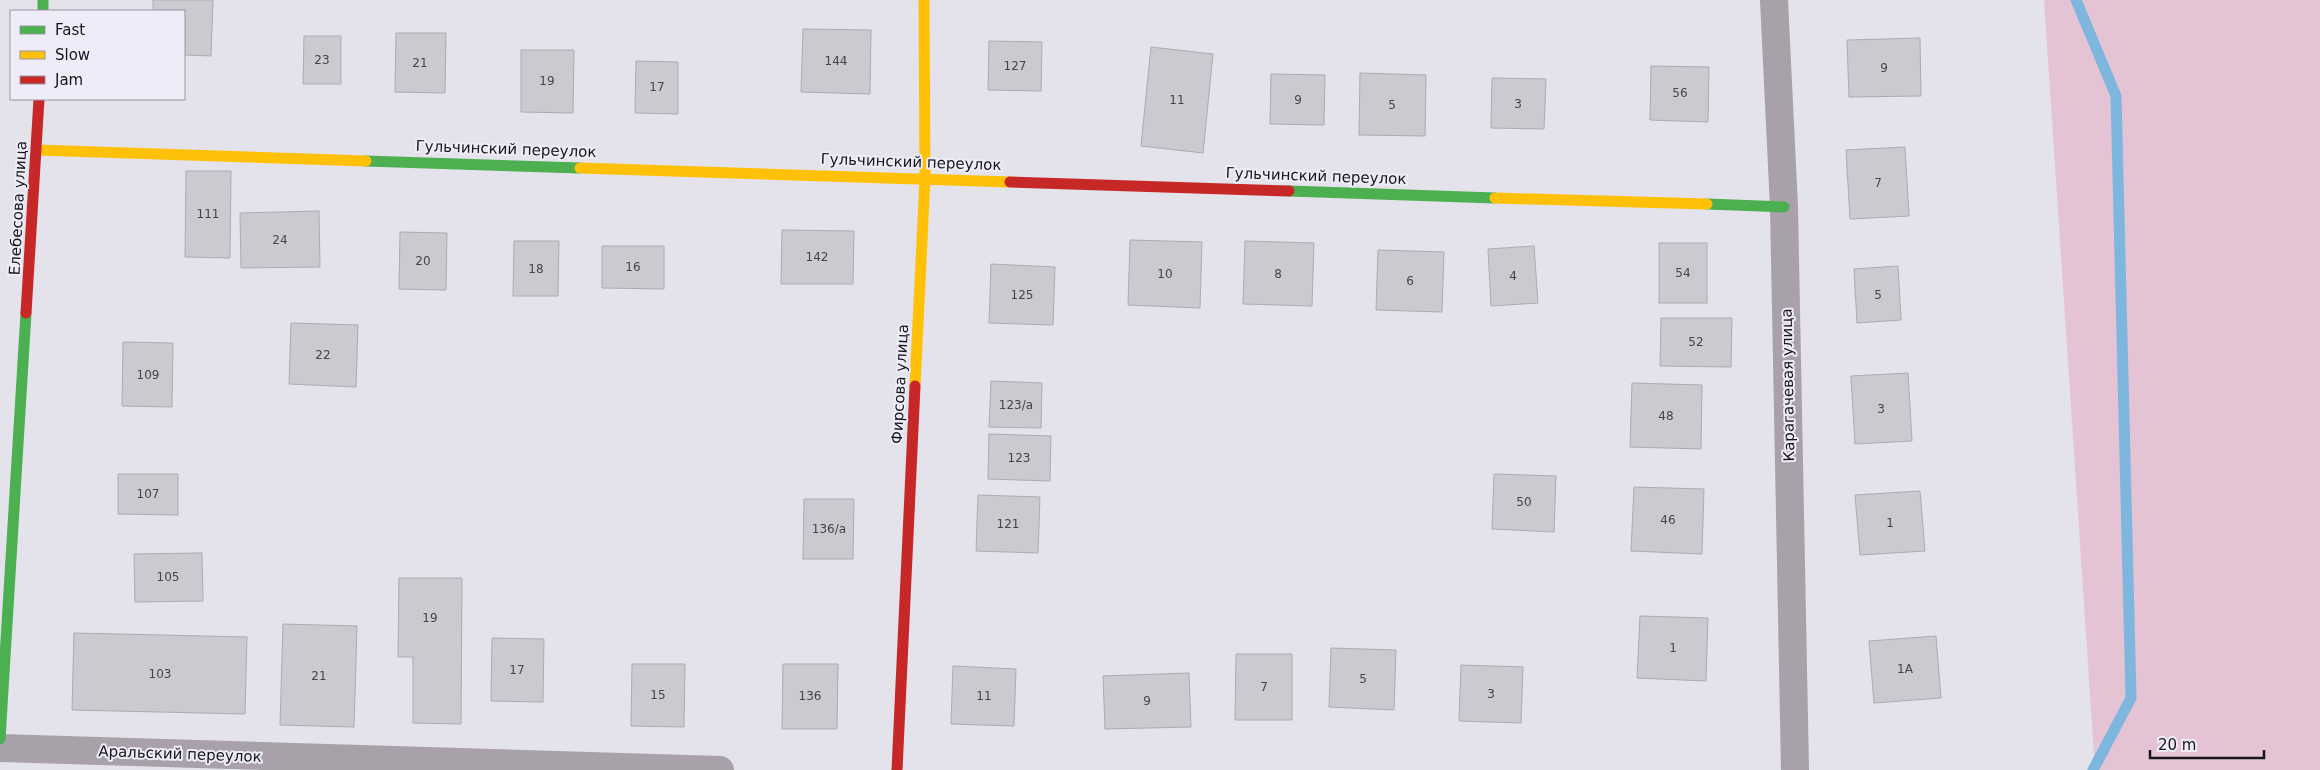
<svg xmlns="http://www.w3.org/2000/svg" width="2320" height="770" font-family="'DejaVu Sans',sans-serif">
  <rect width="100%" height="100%" fill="#e4e2ea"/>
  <path fill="#e4c4d4" d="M2044,0H2320V770H2095Z"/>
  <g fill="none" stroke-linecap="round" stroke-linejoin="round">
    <path stroke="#7eb6de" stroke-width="11" d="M2076,0L2116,96L2131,698L2093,770"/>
  </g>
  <g fill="#cacbd0" stroke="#abacb1">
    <path d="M153,0H213L211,56L184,55V11H153Z"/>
    <path d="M803,29L871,30L870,94L801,92Z"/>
    <path d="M396,33H446L445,93L395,92Z"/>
    <path d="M304,36H341V84H303Z"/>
    <path d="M1920,38L1921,96L1849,97L1847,40Z"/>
    <path d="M989,41L1042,42L1041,91L988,90Z"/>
    <path d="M1151,47L1213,54L1203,153L1141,146Z"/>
    <path d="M521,50H574L573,113L521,112Z"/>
    <path d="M636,61L678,62V114L635,113Z"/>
    <path d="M1651,66L1709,67L1708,122L1650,120Z"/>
    <path d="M1360,73L1426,75L1425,136L1359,135Z"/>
    <path d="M1271,74L1325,75L1324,125L1270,124Z"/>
    <path d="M1492,78L1546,79L1544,129L1491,128Z"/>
    <path d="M1905,147L1909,216L1850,219L1846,150Z"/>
    <path d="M186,171H231L230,258L185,257Z"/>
    <path d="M319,211L320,267L241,268L240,213Z"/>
    <path d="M782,230L854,231L853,284H781Z"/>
    <path d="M400,232L447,233L446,290L399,289Z"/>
    <path d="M1130,240L1202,242L1200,308L1128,305Z"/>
    <path d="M514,241H559L558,296H513Z"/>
    <path d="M1245,241L1314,243L1312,306L1243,304Z"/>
    <rect x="1659" y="243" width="48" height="60"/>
    <path d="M602,246H664V289L602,288Z"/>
    <path d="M1534,246L1538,303L1491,306L1488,249Z"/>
    <path d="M1378,250L1444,252L1442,312L1376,310Z"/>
    <path d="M991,264L1055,267L1053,325L989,323Z"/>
    <path d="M1898,266L1901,320L1857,323L1854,269Z"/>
    <path d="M1661,318H1732L1731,367L1660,366Z"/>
    <path d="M291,323L358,325L356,387L289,384Z"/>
    <path d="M123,342L173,343L172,407L122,406Z"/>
    <path d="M1908,373L1912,441L1855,444L1851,376Z"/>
    <path d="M991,381L1042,383L1041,428L989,427Z"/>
    <path d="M1632,383L1702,385L1701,449L1630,447Z"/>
    <path d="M989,434L1051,436L1050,481L988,479Z"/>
    <path d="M118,474H178V515L118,514Z"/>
    <path d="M1494,474L1556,476L1554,532L1492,529Z"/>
    <path d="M1634,487L1704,489L1702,554L1631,551Z"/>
    <path d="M1920,491L1925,551L1860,555L1855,495Z"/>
    <path d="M978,495L1040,497L1038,553L976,551Z"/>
    <path d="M804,499H854L853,559H803Z"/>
    <path d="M202,553L203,601L135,602L134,554Z"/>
    <path d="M399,578H462L461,724L413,723V657H398Z"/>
    <path d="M1640,616L1708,618L1706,681L1637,678Z"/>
    <path d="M283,624L357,626L354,727L280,725Z"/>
    <path d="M74,633L247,637L245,714L72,710Z"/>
    <path d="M1936,636L1941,698L1874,703L1869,641Z"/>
    <path d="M492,638L544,639L543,702L491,701Z"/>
    <path d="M1331,648L1396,650L1394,710L1329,707Z"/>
    <path d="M1236,654H1292V720H1235Z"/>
    <path d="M632,664H685L684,727L631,726Z"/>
    <path d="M783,664H838L837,729H782Z"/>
    <path d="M1461,665L1523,667L1521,723L1459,721Z"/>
    <path d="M953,666L1016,669L1014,726L951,724Z"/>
    <path d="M1189,673L1191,727L1105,729L1103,676Z"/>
  </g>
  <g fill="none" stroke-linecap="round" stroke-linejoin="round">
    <g stroke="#a8a1a9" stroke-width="28">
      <path d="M1774,0L1784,207L1795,770"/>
      <path d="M0,748L720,770"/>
    </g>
    <g stroke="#4caf50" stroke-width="11">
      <path d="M43,0V11"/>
      <path d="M366,161L580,168"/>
      <path d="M1289,191L1495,198"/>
      <path d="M1707,204L1784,207"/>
      <path d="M0,739L26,313"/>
    </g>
    <g stroke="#ffc107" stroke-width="11">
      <path d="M37,150L366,161"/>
      <path d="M580,168L1010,182"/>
      <path d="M1495,198L1707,204"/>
      <path d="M915,386L925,178L924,0"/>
    </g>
    <g stroke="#c62828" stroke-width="11">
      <path d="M1010,182L1289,191"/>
      <path d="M26,313L39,99"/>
      <path d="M897,770L915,386"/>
    </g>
  </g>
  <g text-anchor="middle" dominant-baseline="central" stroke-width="4" stroke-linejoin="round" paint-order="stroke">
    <g font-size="12" fill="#454449">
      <text x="322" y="60">23</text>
      <text x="836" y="61">144</text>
      <text x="420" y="63">21</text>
      <text x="1015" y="66">127</text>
      <text x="1884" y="68">9</text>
      <text x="547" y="81">19</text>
      <text x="657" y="87">17</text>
      <text x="1680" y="93">56</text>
      <text x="1177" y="100">11</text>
      <text x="1298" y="100">9</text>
      <text x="1518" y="104">3</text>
      <text x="1392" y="105">5</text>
      <text x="1878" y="183">7</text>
      <text x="208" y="214">111</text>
      <text x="280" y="240">24</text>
      <text x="817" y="257">142</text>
      <text x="423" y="261">20</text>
      <text x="633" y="267">16</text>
      <text x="536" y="269">18</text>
      <text x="1683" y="273">54</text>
      <text x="1165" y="274">10</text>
      <text x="1278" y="274">8</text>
      <text x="1513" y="276">4</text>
      <text x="1410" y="281">6</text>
      <text x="1022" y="295">125</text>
      <text x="1878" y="295">5</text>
      <text x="1696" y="342">52</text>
      <text x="323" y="355">22</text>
      <text x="148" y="375">109</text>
      <text x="1016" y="405">123/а</text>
      <text x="1881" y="409">3</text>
      <text x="1666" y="416">48</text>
      <text x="1019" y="458">123</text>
      <text x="148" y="494">107</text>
      <text x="1524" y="502">50</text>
      <text x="1668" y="520">46</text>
      <text x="1890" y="523">1</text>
      <text x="1008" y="524">121</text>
      <text x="829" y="529">136/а</text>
      <text x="168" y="577">105</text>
      <text x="430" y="618">19</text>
      <text x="1673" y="648">1</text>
      <text x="1905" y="669">1А</text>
      <text x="517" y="670">17</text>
      <text x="160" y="674">103</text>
      <text x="319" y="676">21</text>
      <text x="1363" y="679">5</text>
      <text x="1264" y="687">7</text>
      <text x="1491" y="694">3</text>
      <text x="658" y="695">15</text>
      <text x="810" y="696">136</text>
      <text x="984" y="696">11</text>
      <text x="1147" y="701">9</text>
    </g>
    <g font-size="15" fill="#161519" stroke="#efecfa">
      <text transform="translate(506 149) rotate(2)">Гульчинский переулок</text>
      <text transform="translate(911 162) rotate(2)">Гульчинский переулок</text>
      <text transform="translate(1316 176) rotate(2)">Гульчинский переулок</text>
      <text transform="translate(18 208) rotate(-87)">Елебесова улица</text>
      <text transform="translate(900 384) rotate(-87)">Фирсова улица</text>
      <text transform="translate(1788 385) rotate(-91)">Карагачевая улица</text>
      <text transform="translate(180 754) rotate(2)">Аральский переулок</text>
    </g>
  </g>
  <rect x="10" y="10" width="175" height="90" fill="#efecfa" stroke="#9896a0"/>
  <rect x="20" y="26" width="25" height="8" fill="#4caf50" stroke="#9896a0"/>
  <text x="55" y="35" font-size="15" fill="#161519">Fast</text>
  <rect x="20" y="51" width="25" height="8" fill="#ffc107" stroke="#9896a0"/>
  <text x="55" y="60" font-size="15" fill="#161519">Slow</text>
  <rect x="20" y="76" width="25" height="8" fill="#c62828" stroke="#9896a0"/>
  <text x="55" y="85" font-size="15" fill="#161519">Jam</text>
  <path d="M2150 750v8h114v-8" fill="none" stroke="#161519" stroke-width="2.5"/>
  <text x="2158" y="750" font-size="15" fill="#161519" stroke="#efecfa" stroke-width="4" paint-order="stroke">20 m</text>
</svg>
